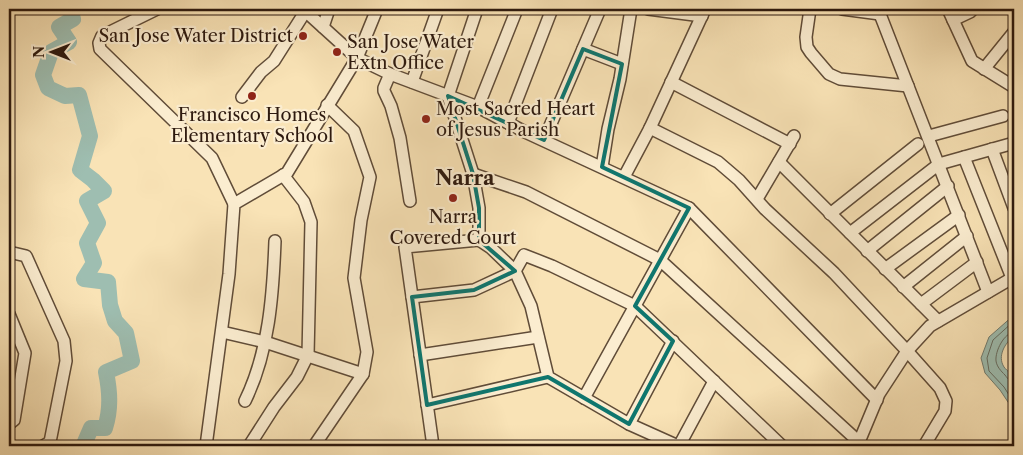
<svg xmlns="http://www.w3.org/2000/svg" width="1023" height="455" font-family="'Libre Caslon Text',serif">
  <rect width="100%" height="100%" fill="#f9e3b6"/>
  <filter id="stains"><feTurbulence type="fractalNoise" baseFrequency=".004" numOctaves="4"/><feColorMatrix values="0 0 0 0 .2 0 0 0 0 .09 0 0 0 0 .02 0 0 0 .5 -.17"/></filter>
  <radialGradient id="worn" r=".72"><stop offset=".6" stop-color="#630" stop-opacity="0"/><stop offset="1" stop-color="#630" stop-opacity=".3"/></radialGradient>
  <path fill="#9ebeb1" stroke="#717c70" d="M1014,315V336C1005,343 997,356 1004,367C1007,371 1013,375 1014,379C1017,386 1014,404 1014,411L1000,390L985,373L981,358L989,337Z"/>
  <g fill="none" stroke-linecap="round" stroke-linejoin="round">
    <g stroke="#666c60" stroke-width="1">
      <path d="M1014,321L993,340L987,358L989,371L1004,387L1014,403"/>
      <path d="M1014,332C1004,333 995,351 996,361C997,367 1001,371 1005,375C1008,379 1009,381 1014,382"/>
    </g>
    <path stroke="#9ebeb1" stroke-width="16" d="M70,9L73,19L59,27L69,42L51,52L43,75L48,88L65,96L79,95L90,136L80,170L93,180L104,191L87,201L98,223L87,243L94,263L84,279L108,282L110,305L115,321L126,333L132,361L106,372C110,392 111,409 105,428H91L85,442L86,446"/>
    <defs>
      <g id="minor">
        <path d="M157,9L102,36L99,43L100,49L212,158L234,204"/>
        <path d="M303,9L357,58L390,74L478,107L525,132L689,208L877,400"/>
        <path d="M477,9L448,96L473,174L479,208V240L491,248L515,271L531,306L548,377L629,424L678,446"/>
        <path d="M648,9L702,16"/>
        <path d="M810,9L806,37L807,47L811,53L829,74L840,79L908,86"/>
        <path d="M842,9L880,14"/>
        <path d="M878,9L988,292"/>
        <path d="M948,9L972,61L1014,87"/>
        <path d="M953,20L970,12L973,9"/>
        <path d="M323,27L329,9"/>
        <path d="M583,49L622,64"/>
        <path d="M984,69L1014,32"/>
        <path d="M390,74L384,88V91L391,106L400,138L410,201"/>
        <path d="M412,82L438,9"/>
        <path d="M671,82L790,144"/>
        <path d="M242,97L261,72L274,61L305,12"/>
        <path d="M478,107L517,9"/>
        <path d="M508,123L552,9"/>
        <path d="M650,128L718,162L739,180L765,209L834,273L907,351L940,388L946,401L945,411L924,446"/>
        <path d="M929,136L1003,116"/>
        <path d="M544,140L600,9"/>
        <path d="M992,149L1014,208"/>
        <path d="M964,157L1012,278"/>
        <path d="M779,162L938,321"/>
        <path d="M602,167L608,129L620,79L631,9"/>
        <path d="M473,174L526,192L660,260L859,442L860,446"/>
        <path d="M624,177L650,128L705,9"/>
        <path d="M757,199L794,136"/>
        <path d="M830,214L918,144"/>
        <path d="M850,233L939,164L1014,143"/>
        <path d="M867,251L948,186"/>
        <path d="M9,252L26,256L64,341L66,361L50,442L43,446"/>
        <path d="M885,269L959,215"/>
        <path d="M903,287L967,236"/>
        <path d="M412,297L474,290L515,271L524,255L552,266L635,306L782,446"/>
        <path d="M921,304L977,262"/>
        <path d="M9,314L25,353L14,420L9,424"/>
        <path d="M222,332L265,342L363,374"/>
        <path d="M420,355L538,337"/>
        <path d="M584,398L689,208"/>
        <path d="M245,401C269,352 273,295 275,241"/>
        <path d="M427,405L548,377"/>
        <path d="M629,424L673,341"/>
        <path d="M859,442L879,394L907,351L930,326L1014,277"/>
        <path d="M9,443L11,446"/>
        <path d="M206,446L229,274L234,204L287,173L357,58L377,9"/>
        <path d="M249,446L274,407L297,377L308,355L311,222L304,202L283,175"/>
        <path d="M314,446L363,374L367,352L354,278L361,220L370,177L354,131L327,105"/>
        <path d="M433,446L405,247L479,240"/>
        <path d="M679,446L714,381"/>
      </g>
    </defs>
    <use href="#minor" stroke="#604c38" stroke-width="14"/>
    <use href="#minor" stroke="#fbedd0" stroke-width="11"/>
  </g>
  <path fill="none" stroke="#0f766e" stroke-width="4" stroke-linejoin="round" d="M583,49L622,64L602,167L689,208L635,306L673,341L629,424L548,377L427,405L412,297L474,290L515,271L479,240V208L473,174L448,96L544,140Z"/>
  <g fill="#8f2418" stroke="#fbedd0" stroke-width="2">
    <circle cx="303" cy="36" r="5"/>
    <circle cx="337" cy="52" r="5"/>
    <circle cx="252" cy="96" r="5"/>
    <circle cx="426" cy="119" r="5"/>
    <circle cx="453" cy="198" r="5"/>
  </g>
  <g text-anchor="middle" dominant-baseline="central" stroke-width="4.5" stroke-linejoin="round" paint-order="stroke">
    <g font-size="18" fill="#2d190e" stroke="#fbedd0" text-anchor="start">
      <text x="293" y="36" text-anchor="end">San Jose Water District</text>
      <text x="347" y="42">San Jose Water<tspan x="347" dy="21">Extn Office</tspan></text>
      <text x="436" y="109">Most Sacred Heart<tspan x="436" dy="21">of Jesus Parish</tspan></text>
      <text x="252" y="115" text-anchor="middle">Francisco Homes<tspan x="252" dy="21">Elementary School</tspan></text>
      <text x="453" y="217" text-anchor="middle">Narra<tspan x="453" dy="21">Covered Court</tspan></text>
    </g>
    <g font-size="20" font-weight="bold" fill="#2d190e" stroke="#fbedd0">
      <text x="465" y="178">Narra</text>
    </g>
  </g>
  <rect width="1023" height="455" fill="none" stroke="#f9e3b6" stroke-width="30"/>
  <rect x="10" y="10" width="1003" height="435" fill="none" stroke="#2d190e" stroke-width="2.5"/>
  <rect x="15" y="15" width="993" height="425" fill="none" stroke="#2d190e"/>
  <g transform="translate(52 52) rotate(270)" stroke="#fbedd0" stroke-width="4" paint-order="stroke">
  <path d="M0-4L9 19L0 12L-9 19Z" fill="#2d190e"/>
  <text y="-8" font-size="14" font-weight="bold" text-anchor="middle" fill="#2d190e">N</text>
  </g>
  <rect width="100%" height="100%" filter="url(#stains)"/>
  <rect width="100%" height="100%" fill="url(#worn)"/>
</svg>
